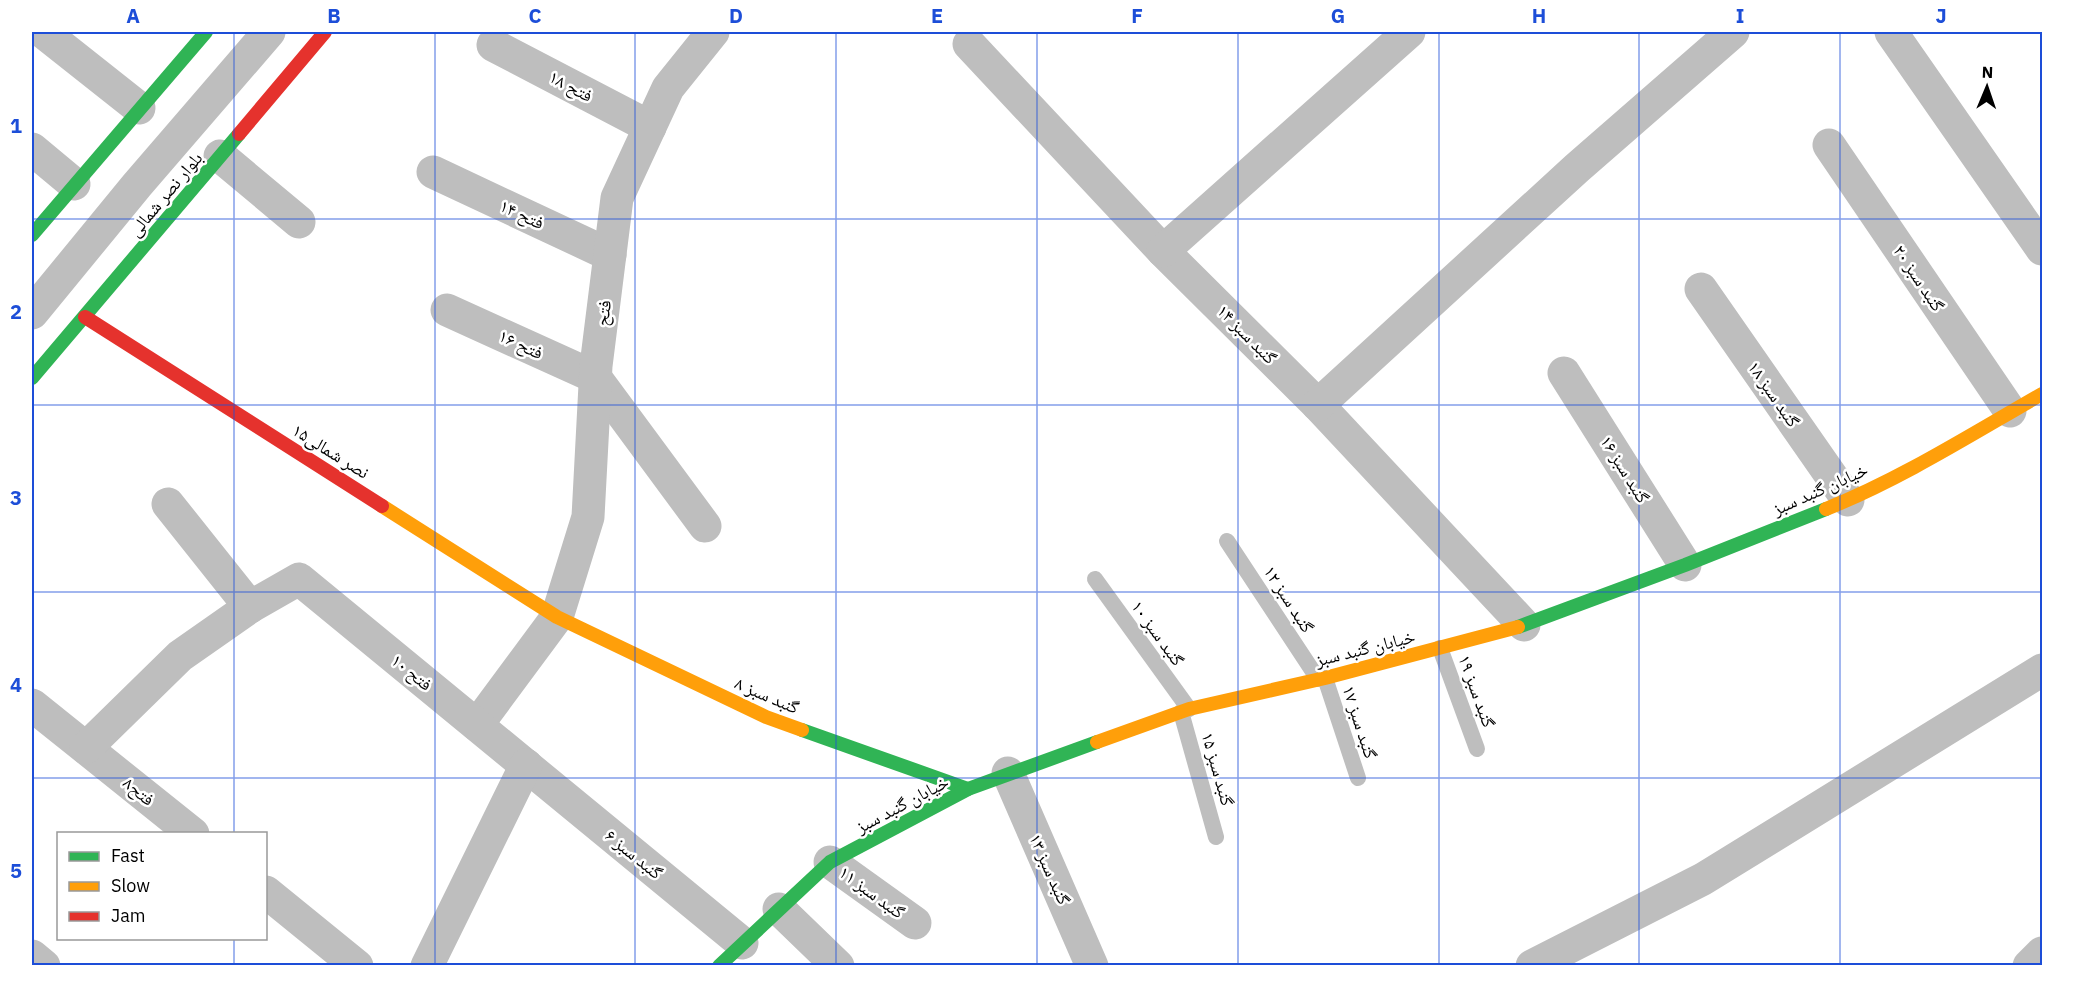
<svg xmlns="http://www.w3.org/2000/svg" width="2074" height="997" font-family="'IBM Plex Sans','Noto Naskh Arabic',sans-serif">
  <rect width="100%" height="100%" fill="#fff"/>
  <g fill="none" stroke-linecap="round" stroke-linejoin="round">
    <path stroke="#bebebe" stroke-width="33" d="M32,313L137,185L269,32"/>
    <g stroke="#bebebe" stroke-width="16">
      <path d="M1227,541L1318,679"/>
      <path d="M1095,579L1189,709"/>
      <path d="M1440,648L1477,749"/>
      <path d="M1325,678L1358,778"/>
      <path d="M1181,712L1216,837"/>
    </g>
    <g stroke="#bebebe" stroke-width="33">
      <path d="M43,32L139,108"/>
      <path d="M1891,32L2042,249"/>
      <path d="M969,44L1163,251L1318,405L1524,625"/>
      <path d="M493,45L650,127"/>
      <path d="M1829,145L2010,411"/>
      <path d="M32,149L74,184"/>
      <path d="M220,156L299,222"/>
      <path d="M433,172L610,255"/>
      <path d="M1163,251L1409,32"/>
      <path d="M1701,289L1848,500"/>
      <path d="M447,310L595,377L705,526"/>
      <path d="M1564,373L1685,565"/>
      <path d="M1318,405L1577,168L1733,32"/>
      <path d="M168,504L250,607"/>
      <path d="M32,705L193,834"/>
      <path d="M477,725L557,617L588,517L596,366L617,198L668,88L713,32"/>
      <path d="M86,748L180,656L250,607L299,579L742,943"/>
      <path d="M1008,773L1092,966"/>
      <path d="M830,862L915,923"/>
      <path d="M266,892L357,966"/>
      <path d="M779,909L838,966"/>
      <path d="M32,956L44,966"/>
      <path d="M427,966L526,765"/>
      <path d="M1532,966L1703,879L2042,670"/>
      <path d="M2029,966L2042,953"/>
    </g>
    <g stroke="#30b455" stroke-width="14">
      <path d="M32,235L206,32"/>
      <path d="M32,378L239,134"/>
      <path d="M1518,627L1685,565L1826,509"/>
      <path d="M802,730L968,789"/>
      <path d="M719,966L830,862L968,789L1097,742"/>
    </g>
    <g stroke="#ff9f0a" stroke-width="14">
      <path d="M382,506L557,617L766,717L802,730"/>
      <path d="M1826,509C1901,479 1972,434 2042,394"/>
      <path d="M1097,742L1189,709L1325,678L1518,627"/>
    </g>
    <g stroke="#e5322d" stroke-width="14">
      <path d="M239,134L325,32"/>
      <path d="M85,317L382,506"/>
    </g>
  </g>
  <path fill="none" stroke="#1d4ed8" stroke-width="1.5" stroke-opacity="0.55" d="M234,32V834M435,32V966M635,32V966M836,32V966M1037,32V966M1238,32V966M1439,32V966M1639,32V966M1840,32V966M32,219H2042M32,405H2042M32,592H2042M32,778H2042M234,938V966"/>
  <g text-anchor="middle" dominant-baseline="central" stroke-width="5" stroke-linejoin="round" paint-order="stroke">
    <g font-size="18" fill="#000" stroke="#fff">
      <text transform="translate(571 86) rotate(28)">فتح ۱۸</text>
      <text transform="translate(165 194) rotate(-50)">بلوار نصر شمالی</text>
      <text transform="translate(522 214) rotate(25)">فتح ۱۴</text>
      <text transform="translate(1919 278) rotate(56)">گنبد سبز ۲۰</text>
      <text transform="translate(603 313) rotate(-82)">فتح</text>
      <text transform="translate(1247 334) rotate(45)">گنبد سبز ۱۴</text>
      <text transform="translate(521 344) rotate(25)">فتح ۱۶</text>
      <text transform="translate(1774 394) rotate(55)">گنبد سبز ۱۸</text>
      <text transform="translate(331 451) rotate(32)">نصر شمالی۱۵</text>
      <text transform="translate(1625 469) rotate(58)">گنبد سبز ۱۶</text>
      <text transform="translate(1820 489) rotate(-24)">خیابان گنبد سبز</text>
      <text transform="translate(1289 599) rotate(57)">گنبد سبز ۱۲</text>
      <text transform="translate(1158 633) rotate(54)">گنبد سبز ۱۰</text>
      <text transform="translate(1365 648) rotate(-14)">خیابان گنبد سبز</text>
      <text transform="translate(412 672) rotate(39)">فتح ۱۰</text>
      <text transform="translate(1477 691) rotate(70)">گنبد سبز ۱۹</text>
      <text transform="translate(767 695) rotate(23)">گنبد سبز ۸</text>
      <text transform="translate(1360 722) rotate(72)">گنبد سبز ۱۷</text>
      <text transform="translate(1218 769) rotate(74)">گنبد سبز ۱۵</text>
      <text transform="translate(139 791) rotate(39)">فتح۸</text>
      <text transform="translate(902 804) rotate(-28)">خیابان گنبد سبز</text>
      <text transform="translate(634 854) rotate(39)">گنبد سبز ۶</text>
      <text transform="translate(1050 869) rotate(66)">گنبد سبز ۱۳</text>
      <text transform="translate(872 892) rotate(36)">گنبد سبز ۱۱</text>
    </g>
  </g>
  <rect width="2074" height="997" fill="none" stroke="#ffffff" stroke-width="66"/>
  <rect x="57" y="832" width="210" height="108" fill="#ffffff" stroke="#999999" stroke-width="1.5"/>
  <rect x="69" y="852" width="30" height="9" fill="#30b455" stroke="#999999" stroke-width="1.5"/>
  <text x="111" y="862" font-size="18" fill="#000000">Fast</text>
  <rect x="69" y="882" width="30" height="9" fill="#ff9f0a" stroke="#999999" stroke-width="1.5"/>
  <text x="111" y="892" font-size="18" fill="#000000">Slow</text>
  <rect x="69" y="912" width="30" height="9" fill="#e5322d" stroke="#999999" stroke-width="1.5"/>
  <text x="111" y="922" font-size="18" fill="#000000">Jam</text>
  <g transform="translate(1987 87) rotate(2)" stroke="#ffffff" stroke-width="4.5" paint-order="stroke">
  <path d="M0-4.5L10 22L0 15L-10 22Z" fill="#000000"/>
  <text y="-9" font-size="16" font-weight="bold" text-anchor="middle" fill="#000000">N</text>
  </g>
  <rect x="33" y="33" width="2008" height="931" fill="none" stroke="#1d4ed8" stroke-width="2"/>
  <g font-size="20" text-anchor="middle" font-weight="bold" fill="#1d4ed8">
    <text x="133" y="23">A</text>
    <text x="334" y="23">B</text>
    <text x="535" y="23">C</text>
    <text x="736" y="23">D</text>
    <text x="937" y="23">E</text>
    <text x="1137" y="23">F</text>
    <text x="1338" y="23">G</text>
    <text x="1539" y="23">H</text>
    <text x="1740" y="23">I</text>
    <text x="1941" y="23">J</text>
    <text x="16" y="133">1</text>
    <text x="16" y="319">2</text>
    <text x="16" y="505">3</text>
    <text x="16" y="692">4</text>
    <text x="16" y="878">5</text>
  </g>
</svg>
